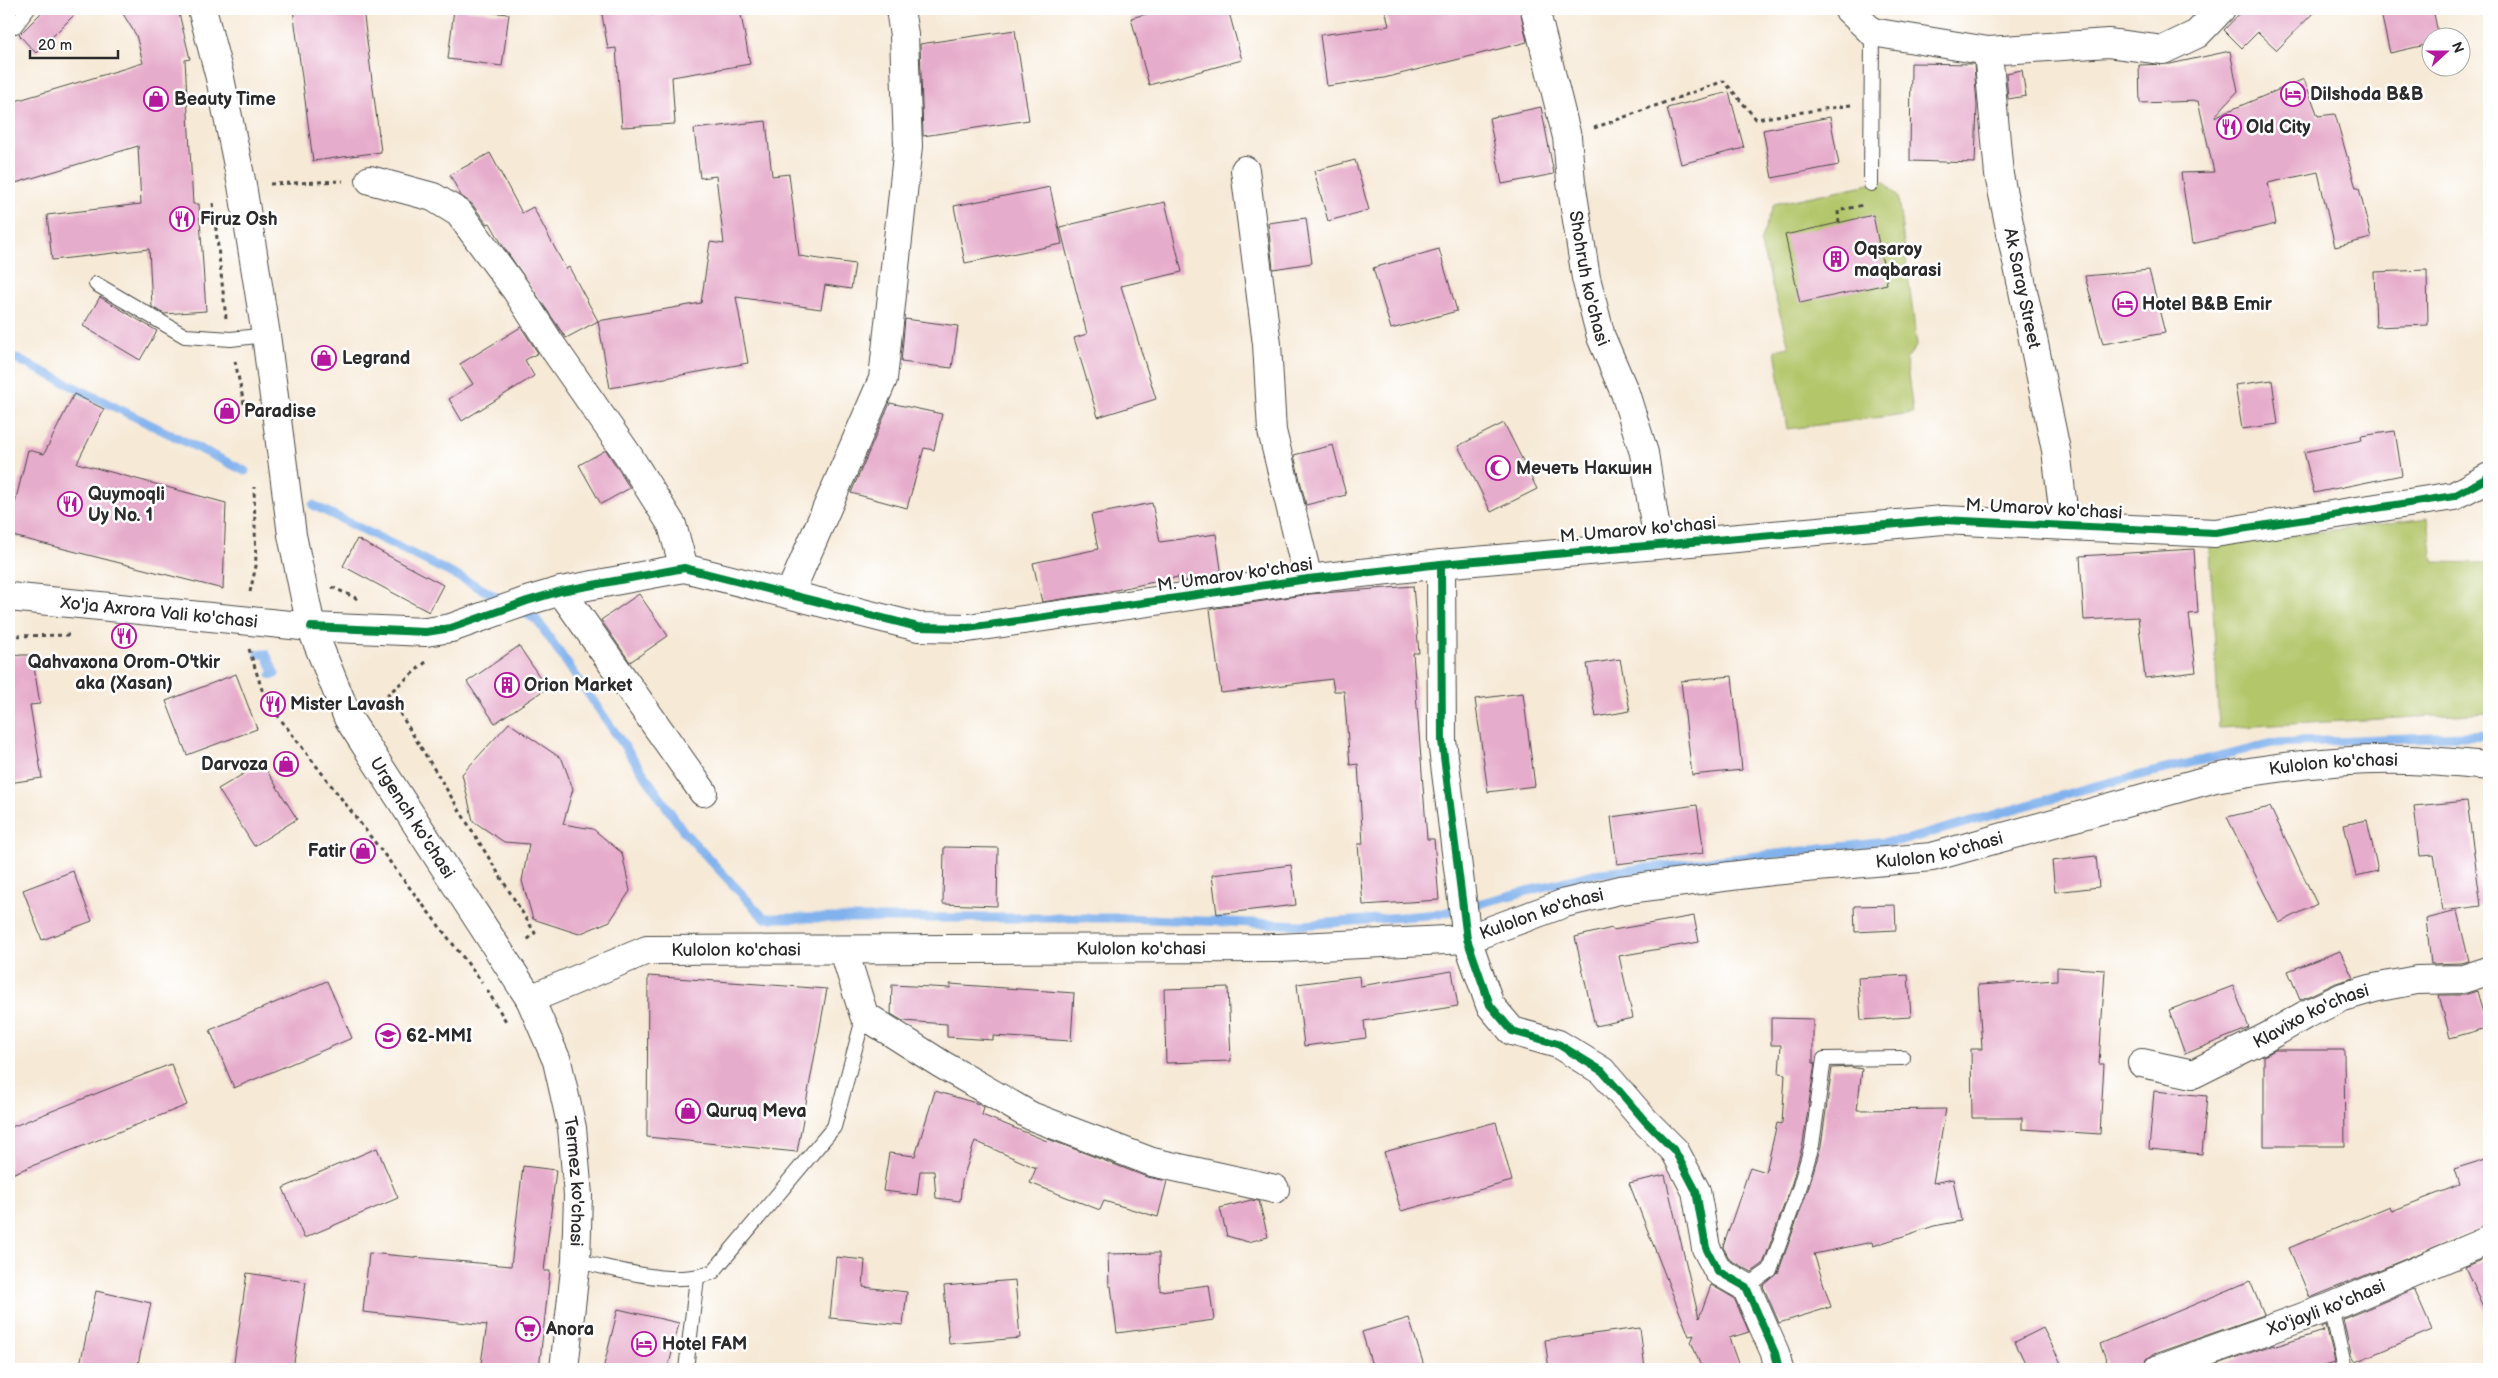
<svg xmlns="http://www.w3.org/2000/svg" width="2498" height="1378" font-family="'Balsamiq Sans',sans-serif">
  <rect width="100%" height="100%" fill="#fff"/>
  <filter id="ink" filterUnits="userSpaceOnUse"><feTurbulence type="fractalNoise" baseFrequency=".02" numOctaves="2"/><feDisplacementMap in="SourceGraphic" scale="10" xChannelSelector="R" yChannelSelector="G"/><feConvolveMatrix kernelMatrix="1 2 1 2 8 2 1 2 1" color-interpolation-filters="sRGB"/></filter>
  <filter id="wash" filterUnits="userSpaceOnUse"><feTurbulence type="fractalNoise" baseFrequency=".0096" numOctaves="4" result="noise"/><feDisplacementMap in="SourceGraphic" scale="20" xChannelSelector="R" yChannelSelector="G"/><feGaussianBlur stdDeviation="1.12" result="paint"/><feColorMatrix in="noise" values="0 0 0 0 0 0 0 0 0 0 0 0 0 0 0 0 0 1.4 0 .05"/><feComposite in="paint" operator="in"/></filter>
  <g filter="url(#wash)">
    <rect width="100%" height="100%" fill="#f6e9d6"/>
    <g fill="#b3c66a" stroke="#6f784a">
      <path d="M1884,181L1898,197L1917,345L1906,360L1913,413L1787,429L1775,350L1789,347L1760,242L1774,204Z"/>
      <path d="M2428,518L2433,562L2489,563V713L2219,728L2210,546Z"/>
    </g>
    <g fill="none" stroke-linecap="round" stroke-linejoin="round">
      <g stroke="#82b2ed" stroke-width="9">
        <path d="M9,355L245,471"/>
        <path d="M313,505L471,583L507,603"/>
        <path d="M518,609L537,620L684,832L764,918H1123L1303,925L1439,914L1593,874L1905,840L2095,786L2273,743L2489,735"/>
        <path d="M258,654H266L275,674L271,675"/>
      </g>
    </g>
    <g id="blocks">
      <g fill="#e6accb">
        <path d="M45,9H80L36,53L19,35Z"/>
        <path d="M120,9H178L190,59L185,60L193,204H199L206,311L164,314L152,307L149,249L52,260L47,215L141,204L138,146L9,185V103L143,63L136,35Z"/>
        <path d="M293,9H363L381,152L313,161Z"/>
        <path d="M454,9L509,14L502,66L448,59Z"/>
        <path d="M601,9H650L651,15L686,9H740L750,64L672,77L675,124L622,127L616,48L608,49Z"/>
        <path d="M1164,9H1228L1242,60L1149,85L1131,18Z"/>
        <path d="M1385,9H1520L1527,42L1384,78L1327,86L1320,35L1389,26Z"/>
        <path d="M2236,9H2317L2277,50L2258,32L2242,48L2224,30L2240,13Z"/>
        <path d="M2380,9H2433L2439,38H2430V44L2390,53Z"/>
        <path d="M1015,30L1029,120L923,136L920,44Z"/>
        <path d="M2230,51L2238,91L2214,117L2304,79L2318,116L2335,114L2356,188H2359L2371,238L2335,247L2318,172L2268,183L2276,224L2192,244L2181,173L2214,172L2198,101L2140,103L2139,65L2170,64Z"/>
        <path d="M1911,63L1974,64L1977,105L1975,163L1910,161Z"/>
        <path d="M2022,70L2026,96L2008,99L2006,73Z"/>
        <path d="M1729,92L1744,148L1681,164L1667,108Z"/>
        <path d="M1541,107L1554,174L1502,184L1489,118Z"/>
        <path d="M1830,117L1839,165L1772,178L1763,130Z"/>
        <path d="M766,121L772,176L789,174L799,256L855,264L851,289L825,285L821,309L736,297L748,363L610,388L598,321L701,303L710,242L724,244L716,176L700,178L694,129Z"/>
        <path d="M490,153L522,213L533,207L566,269L569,267L598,321L566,338L503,246L490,223L487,224L472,204L461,196L450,175Z"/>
        <path d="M1355,160L1369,210L1328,221L1314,171Z"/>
        <path d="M1050,187L1062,244L965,263L954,206Z"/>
        <path d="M1165,202L1182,272L1121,286L1156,399L1098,417L1074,338L1087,334L1060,227Z"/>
        <path d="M1873,215L1887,284L1800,303L1785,235Z"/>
        <path d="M1306,218L1312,263L1273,269L1268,223Z"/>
        <path d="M1439,249L1457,311L1391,329L1373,268Z"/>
        <path d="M2149,270L2165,333L2103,344L2085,276Z"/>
        <path d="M2427,270L2428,325L2376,327L2374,272Z"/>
        <path d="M100,297L157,331L140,360L83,326Z"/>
        <path d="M905,319L958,326L952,368L901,362Z"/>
        <path d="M521,327L538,353L525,360L534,376L462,421L449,399L473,384L460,364Z"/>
        <path d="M2272,380L2278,424L2242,429L2235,385Z"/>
        <path d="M74,394L104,409L77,463L226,503L223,589L9,535V527L28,450L44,454Z"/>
        <path d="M890,403L942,414L934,450L924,448L907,508L851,493Z"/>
        <path d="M1504,423L1537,489L1491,512L1458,446Z"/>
        <path d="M2395,431L2402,475L2314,493L2304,452L2362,440L2361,436Z"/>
        <path d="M1333,445L1346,495L1306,505L1294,455Z"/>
        <path d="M606,450L630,488L601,504L579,465Z"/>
        <path d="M1152,503L1160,542L1216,534L1222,576L1179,582L1178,577L1096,594L1042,602L1033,563L1098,549L1091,515Z"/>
        <path d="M357,539L443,585L429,612L343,566Z"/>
        <path d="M2194,549L2198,613L2189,614L2196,672L2145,678L2138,617L2084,620L2080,556Z"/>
        <path d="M1413,586L1419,653H1413L1427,839H1434L1439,900L1363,905L1358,844H1363L1358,764L1350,765L1344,691H1334L1332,679L1221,693L1210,609L1310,594Z"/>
        <path d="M639,594L668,636L630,662L601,620Z"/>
        <path d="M519,646L547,688L495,723L467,682Z"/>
        <path d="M22,655H32L40,704L30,705L42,778L9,783V656Z"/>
        <path d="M1620,659L1630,711L1596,717L1587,664Z"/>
        <path d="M236,674L257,729L187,755L166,701Z"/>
        <path d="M1732,676L1742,770L1692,775L1681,681Z"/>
        <path d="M1523,693L1535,786L1488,792L1475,699Z"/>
        <path d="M509,723L562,759L573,789L563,824L593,829L622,853L630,891L610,921L579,934L533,919L522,881L529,844L504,842L473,821L462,774Z"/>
        <path d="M262,763L297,819L254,846L218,789Z"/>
        <path d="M2467,801L2481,906L2443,911L2434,855L2420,856L2414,806Z"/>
        <path d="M1697,805L1704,853L1617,864L1611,817Z"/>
        <path d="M2270,807L2317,904L2279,923L2227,817Z"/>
        <path d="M2367,820L2378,871L2356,876L2344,825Z"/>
        <path d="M944,847L998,848L997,906L943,904Z"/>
        <path d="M2096,856L2099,887L2055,892L2052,861Z"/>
        <path d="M1291,865L1296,905L1217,914L1212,875Z"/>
        <path d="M73,871L92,921L42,940L23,890Z"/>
        <path d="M1895,905L1896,930L1855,932L1854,906Z"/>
        <path d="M2457,911L2469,961L2460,963L2431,964L2426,919Z"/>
        <path d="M1694,916L1699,942L1619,956L1633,1018L1595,1026L1575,937L1612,928L1613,930Z"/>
        <path d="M2340,951L2353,978L2336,983L2300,1000L2288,971Z"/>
        <path d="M2057,967L2105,970L2099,1064H2104L2100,1134L2022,1129V1118H1972L1971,1049H1982L1978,985L2057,980Z"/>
        <path d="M1452,971L1458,1006L1364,1021L1366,1038L1304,1046L1297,984L1359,976L1360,986Z"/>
        <path d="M1908,975L1911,1017L1861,1020L1858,978Z"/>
        <path d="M648,976L827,989L797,1152L647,1137Z"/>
        <path d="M327,981L352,1038L234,1088L210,1030Z"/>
        <path d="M950,984L1074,993L1071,1041L993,1036V1040L947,1037V1024L903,1021L891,1014L892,985L950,988Z"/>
        <path d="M2233,986L2249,1028L2185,1054L2169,1010Z"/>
        <path d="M1228,987L1231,1061L1166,1063L1164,989Z"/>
        <path d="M2477,991L2487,1028L2450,1038L2439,995H2464Z"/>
        <path d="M1771,1018L1813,1019V1063H1815L1803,1143L1792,1183L1763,1264L1752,1272L1730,1260L1723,1247L1750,1167L1766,1172L1777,1123L1782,1124L1785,1074L1779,1073L1781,1045H1771Z"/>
        <path d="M2275,1050H2344L2345,1146H2264V1056Z"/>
        <path d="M171,1064L187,1105L9,1175V1128Z"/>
        <path d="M1850,1067L1862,1069L1857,1110L1946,1109L1933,1183L1953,1179L1961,1221L1934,1226L1873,1246L1872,1242L1814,1254L1831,1307L1779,1323L1763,1286L1778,1273L1808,1189L1821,1146L1832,1068Z"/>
        <path d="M935,1091L979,1104L984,1107L982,1115L1047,1141L1048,1139L1147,1177L1167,1181L1158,1217L1104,1201L1100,1210L1030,1183L1036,1168L975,1141L962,1181L960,1201L936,1198L934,1171H920L917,1195L883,1191L889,1153L915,1156Z"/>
        <path d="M2154,1091L2207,1096L2202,1154L2149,1149Z"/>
        <path d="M1496,1122L1512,1181L1401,1211L1384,1152Z"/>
        <path d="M377,1148L398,1198L304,1238L283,1188Z"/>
        <path d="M2489,1158V1225L2310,1298L2289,1248L2390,1206L2392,1211L2459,1185L2454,1169Z"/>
        <path d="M523,1166L556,1170L544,1271H550L539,1369H480L487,1325L363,1312L369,1253L511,1266Z"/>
        <path d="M1665,1175L1699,1318L1711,1285L1734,1298L1749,1332L1729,1338L1740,1369H1702L1691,1342L1694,1335L1689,1336L1629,1183Z"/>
        <path d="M1251,1200L1259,1201L1268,1237L1248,1242L1227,1236L1220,1208Z"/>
        <path d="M1159,1253L1160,1291L1209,1285L1214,1320L1117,1333L1111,1286H1109L1108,1254Z"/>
        <path d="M836,1257L865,1260L863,1287L907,1292L903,1325L830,1318Z"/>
        <path d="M2489,1257V1320L2465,1267Z"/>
        <path d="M247,1273L306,1282L293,1369H233Z"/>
        <path d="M1015,1280L1020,1338L949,1344L944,1286Z"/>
        <path d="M2250,1281L2264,1315L2154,1354L2147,1359L2144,1369H2110L2100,1344Z"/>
        <path d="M2414,1289L2432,1330L2355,1362L2352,1358L2343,1319Z"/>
        <path d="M96,1291L151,1303L137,1369H79Z"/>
        <path d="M618,1309L679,1323L668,1369H603Z"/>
        <path d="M1409,1318L1425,1369H1373L1362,1332Z"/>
        <path d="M2326,1325L2335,1363L2315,1369H2204L2275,1344L2276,1346L2324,1331L2322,1327Z"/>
        <path d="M1640,1328L1645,1369H1549L1545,1340Z"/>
        <path d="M2043,1328L2064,1369H2028L2015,1342Z"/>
      </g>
    </g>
  </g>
  <g filter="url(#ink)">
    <use href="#blocks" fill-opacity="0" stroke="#494845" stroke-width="1"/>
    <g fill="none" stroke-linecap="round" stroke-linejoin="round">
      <defs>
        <g id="service">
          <path d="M15,26L28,9"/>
          <path d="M1871,184L1872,32"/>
          <path d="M96,284L185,336L231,339L266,335"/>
          <path d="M576,1261C619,1269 672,1288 713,1272L834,1127L864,1015"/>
          <path d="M1746,1287L1770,1270L1800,1186L1812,1145L1824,1059L1903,1058"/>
          <path d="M2331,1307L2345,1369"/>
          <path d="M686,1369L697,1278"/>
        </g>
        <g id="minor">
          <path id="s1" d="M1535,9L1567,137L1571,182L1586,278L1601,337L1625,393L1644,453L1658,543"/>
          <path d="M1848,9L1872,32L1988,51L2108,43L2163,50L2197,34L2221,9"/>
          <path id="s2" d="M1988,51L1999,175L2056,450L2065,525"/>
          <path d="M1245,170L1267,344L1272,431L1308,579"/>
          <path d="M370,180L433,197L459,213L516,290L550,343L628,455L672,525L684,568"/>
          <path d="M1441,564L1442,741L1467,939L1490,1005L1512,1031L1558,1044L1602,1071L1645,1121L1675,1151L1696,1191L1706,1248L1718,1271L1746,1287L1775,1353L1779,1369"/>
          <path d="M561,591L703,792"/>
          <path d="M790,593L883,379L908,146L904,35L900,9"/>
          <path d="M311,627L426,632L451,628L527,601L561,591L684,568L918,627L968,628L1308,579L1441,564L1943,520L2215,533L2454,496L2489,477"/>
          <path d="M844,951L864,1015L941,1064L1031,1116L1152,1162L1275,1189"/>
          <path id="s3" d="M2142,1063L2193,1074L2267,1037L2305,1015L2343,997L2374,988L2417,980L2463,979L2488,971"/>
          <path id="s4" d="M2159,1369L2331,1307L2489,1240"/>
        </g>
        <g id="secondary">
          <path id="s5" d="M202,9L220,78L242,185L266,335L292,535L311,627L348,718L530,999L557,1061L572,1128L578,1195L576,1261L564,1369"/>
          <path id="s6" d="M9,597L311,627"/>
          <path id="s7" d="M530,999L647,950L1278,948L1467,939L1565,903L1620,890L1771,871L1932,857L2215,778C2279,766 2344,758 2409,760C2436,761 2463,764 2489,766"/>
        </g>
      </defs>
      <use href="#service" stroke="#494845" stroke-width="16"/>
      <use href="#minor" stroke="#494845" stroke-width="30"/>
      <use href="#secondary" stroke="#494845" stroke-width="30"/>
      <g stroke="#494845" stroke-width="3" stroke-dasharray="4 4" stroke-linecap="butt">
        <path d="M1594,128L1724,81L1756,119L1851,105"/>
        <path d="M270,184L343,181"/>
        <path d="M213,203L226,318"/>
        <path d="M1839,223L1838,211L1863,205"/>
        <path d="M235,361L244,404"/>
        <path d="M332,587L358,599"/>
        <path d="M250,592L256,566L254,487"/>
        <path d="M9,636L73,635"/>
        <path d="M249,649L265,699L482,982"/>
        <path d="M426,662L388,694L535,933L526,941"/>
        <path d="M487,990L507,1023"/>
      </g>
      <use href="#service" stroke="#fff" stroke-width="14"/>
      <use href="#minor" stroke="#fff" stroke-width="28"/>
      <use href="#secondary" stroke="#fff" stroke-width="28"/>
      <defs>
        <g id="cycleway">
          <path d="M1441,564L1442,741L1467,939L1490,1005L1512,1031L1558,1044L1602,1071L1645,1121L1675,1151L1696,1191L1706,1248L1718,1271L1746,1287L1775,1353L1779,1369"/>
          <path d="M311,627L426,632L451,628L527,601L561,591L684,568L918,627L968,628L1308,579L1441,564L1943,520L2215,533L2454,496L2489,477"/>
        </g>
      </defs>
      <use href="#cycleway" stroke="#fff" stroke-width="11"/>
      <use href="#cycleway" stroke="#00873e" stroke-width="8"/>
    </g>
  </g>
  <defs>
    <symbol id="hotel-ring" viewBox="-11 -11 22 22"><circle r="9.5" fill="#fff" stroke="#b5179e" stroke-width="1.5"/><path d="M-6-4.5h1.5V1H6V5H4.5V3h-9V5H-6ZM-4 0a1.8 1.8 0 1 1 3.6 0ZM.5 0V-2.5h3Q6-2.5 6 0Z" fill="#b5179e"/></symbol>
    <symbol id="shop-ring" viewBox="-11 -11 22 22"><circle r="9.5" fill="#fff" stroke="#b5179e" stroke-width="1.5"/><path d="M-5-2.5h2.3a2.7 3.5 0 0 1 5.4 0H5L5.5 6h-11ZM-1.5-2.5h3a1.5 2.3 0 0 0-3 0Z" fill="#b5179e"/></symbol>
    <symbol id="restaurant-ring" viewBox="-11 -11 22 22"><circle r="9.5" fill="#fff" stroke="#b5179e" stroke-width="1.5"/><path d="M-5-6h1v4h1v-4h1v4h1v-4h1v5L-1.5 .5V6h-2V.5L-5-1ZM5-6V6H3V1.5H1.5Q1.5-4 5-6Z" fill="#b5179e"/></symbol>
    <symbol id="building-ring" viewBox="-11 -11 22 22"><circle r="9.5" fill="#fff" stroke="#b5179e" stroke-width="1.5"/><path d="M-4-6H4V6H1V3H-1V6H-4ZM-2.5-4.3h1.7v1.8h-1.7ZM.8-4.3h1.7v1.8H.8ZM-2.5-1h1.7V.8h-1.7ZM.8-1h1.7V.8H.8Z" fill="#b5179e"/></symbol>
    <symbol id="mosque-ring" viewBox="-11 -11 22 22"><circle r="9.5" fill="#fff" stroke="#b5179e" stroke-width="1.5"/><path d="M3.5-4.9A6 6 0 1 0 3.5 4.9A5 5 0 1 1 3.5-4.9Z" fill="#b5179e"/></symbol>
    <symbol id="school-ring" viewBox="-11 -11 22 22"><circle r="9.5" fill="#fff" stroke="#b5179e" stroke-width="1.5"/><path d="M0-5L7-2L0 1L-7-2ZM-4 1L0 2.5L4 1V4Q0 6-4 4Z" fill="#b5179e"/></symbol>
    <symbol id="supermarket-ring" viewBox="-11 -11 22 22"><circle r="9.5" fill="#fff" stroke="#b5179e" stroke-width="1.5"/><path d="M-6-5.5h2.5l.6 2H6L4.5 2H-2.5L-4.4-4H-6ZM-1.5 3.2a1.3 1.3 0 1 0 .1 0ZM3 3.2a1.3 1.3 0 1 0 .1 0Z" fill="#b5179e"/></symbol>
  </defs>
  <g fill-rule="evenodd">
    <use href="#hotel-ring" x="2279" y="80" width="28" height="28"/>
    <use href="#shop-ring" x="142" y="85" width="28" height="28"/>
    <use href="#restaurant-ring" x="2215" y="113" width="28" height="28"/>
    <use href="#restaurant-ring" x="168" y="205" width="28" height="28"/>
    <use href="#building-ring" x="1822" y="245" width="28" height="28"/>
    <use href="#hotel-ring" x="2111" y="290" width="28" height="28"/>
    <use href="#shop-ring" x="310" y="344" width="28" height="28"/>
    <use href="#shop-ring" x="213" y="397" width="28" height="28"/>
    <use href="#mosque-ring" x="1484" y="454" width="28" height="28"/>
    <use href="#restaurant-ring" x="56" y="490" width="28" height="28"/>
    <use href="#restaurant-ring" x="110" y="622" width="28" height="28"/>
    <use href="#building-ring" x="493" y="671" width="28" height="28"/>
    <use href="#restaurant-ring" x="259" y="690" width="28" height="28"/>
    <use href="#shop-ring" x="272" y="750" width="28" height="28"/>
    <use href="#shop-ring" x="349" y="837" width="28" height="28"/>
    <use href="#school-ring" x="374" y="1022" width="28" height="28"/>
    <use href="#shop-ring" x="674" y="1097" width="28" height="28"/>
    <use href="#supermarket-ring" x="514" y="1315" width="28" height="28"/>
    <use href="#hotel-ring" x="630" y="1330" width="28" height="28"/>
  </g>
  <g text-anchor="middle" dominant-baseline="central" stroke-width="5" stroke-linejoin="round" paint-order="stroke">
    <g font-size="18" font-weight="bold" fill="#2b2b2b" stroke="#fff" text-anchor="start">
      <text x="2310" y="94">Dilshoda B&amp;B</text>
      <text x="174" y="99">Beauty Time</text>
      <text x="2246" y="127">Old City</text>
      <text x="200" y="219">Firuz Osh</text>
      <text x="1854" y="249">Oqsaroy<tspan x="1854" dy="21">maqbarasi</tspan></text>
      <text x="2142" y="304">Hotel B&amp;B Emir</text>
      <text x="342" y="358">Legrand</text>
      <text x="244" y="411">Paradise</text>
      <text x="1516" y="468">Мечеть Накшин</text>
      <text x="88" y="494">Quymoqli<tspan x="88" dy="21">Uy No. 1</tspan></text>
      <text x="124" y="662" text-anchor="middle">Qahvaxona Orom-O'tkir<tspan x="124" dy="21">aka (Xasan)</tspan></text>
      <text x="524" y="685">Orion Market</text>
      <text x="290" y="704">Mister Lavash</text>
      <text x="268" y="764" text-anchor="end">Darvoza</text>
      <text x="346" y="851" text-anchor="end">Fatir</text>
      <text x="406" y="1036">62-MMI</text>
      <text x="706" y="1111">Quruq Meva</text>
      <text x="546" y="1329">Anora</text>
      <text x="662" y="1344">Hotel FAM</text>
    </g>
    <g font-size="18" fill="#2b2b2b" stroke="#fff">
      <text stroke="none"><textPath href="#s1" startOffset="275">Shohruh ko'chasi</textPath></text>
      <text stroke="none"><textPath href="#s2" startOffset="240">Ak Saray Street</textPath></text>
      <text transform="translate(2044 509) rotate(3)">M. Umarov ko'chasi</text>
      <text transform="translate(1638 530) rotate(-5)">M. Umarov ko'chasi</text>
      <text transform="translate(1235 575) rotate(-8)">M. Umarov ko'chasi</text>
      <text stroke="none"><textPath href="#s6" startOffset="151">Xo'ja Axrora Vali ko'chasi</textPath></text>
      <text stroke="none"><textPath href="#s7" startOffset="1835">Kulolon ko'chasi</textPath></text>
      <text stroke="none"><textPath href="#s5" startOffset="845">Urgench ko'chasi</textPath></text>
      <text stroke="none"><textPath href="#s7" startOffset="1430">Kulolon ko'chasi</textPath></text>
      <text stroke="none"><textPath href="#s7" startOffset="1026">Kulolon ko'chasi</textPath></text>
      <text stroke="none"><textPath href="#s7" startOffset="621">Kulolon ko'chasi</textPath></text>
      <text stroke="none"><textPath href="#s7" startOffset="216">Kulolon ko'chasi</textPath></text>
      <text stroke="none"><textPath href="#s3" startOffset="184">Klavixo ko'chasi</textPath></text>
      <text stroke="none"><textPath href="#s5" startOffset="1251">Termez ko'chasi</textPath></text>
      <text stroke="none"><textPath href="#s4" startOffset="178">Xo'jayli ko'chasi</textPath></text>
    </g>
  </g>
  <rect width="2498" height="1378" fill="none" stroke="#fff" stroke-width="30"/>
  <g transform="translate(2446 52) rotate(69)"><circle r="24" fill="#ffffff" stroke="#aaaaaa"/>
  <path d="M0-4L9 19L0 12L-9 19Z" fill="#b5179e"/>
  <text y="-8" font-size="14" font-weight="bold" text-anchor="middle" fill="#2b2b2b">N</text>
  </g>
  <path d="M30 50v8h88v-8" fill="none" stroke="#2b2b2b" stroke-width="2.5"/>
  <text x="38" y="50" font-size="15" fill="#2b2b2b" stroke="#ffffff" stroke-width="4" paint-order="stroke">20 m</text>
</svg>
